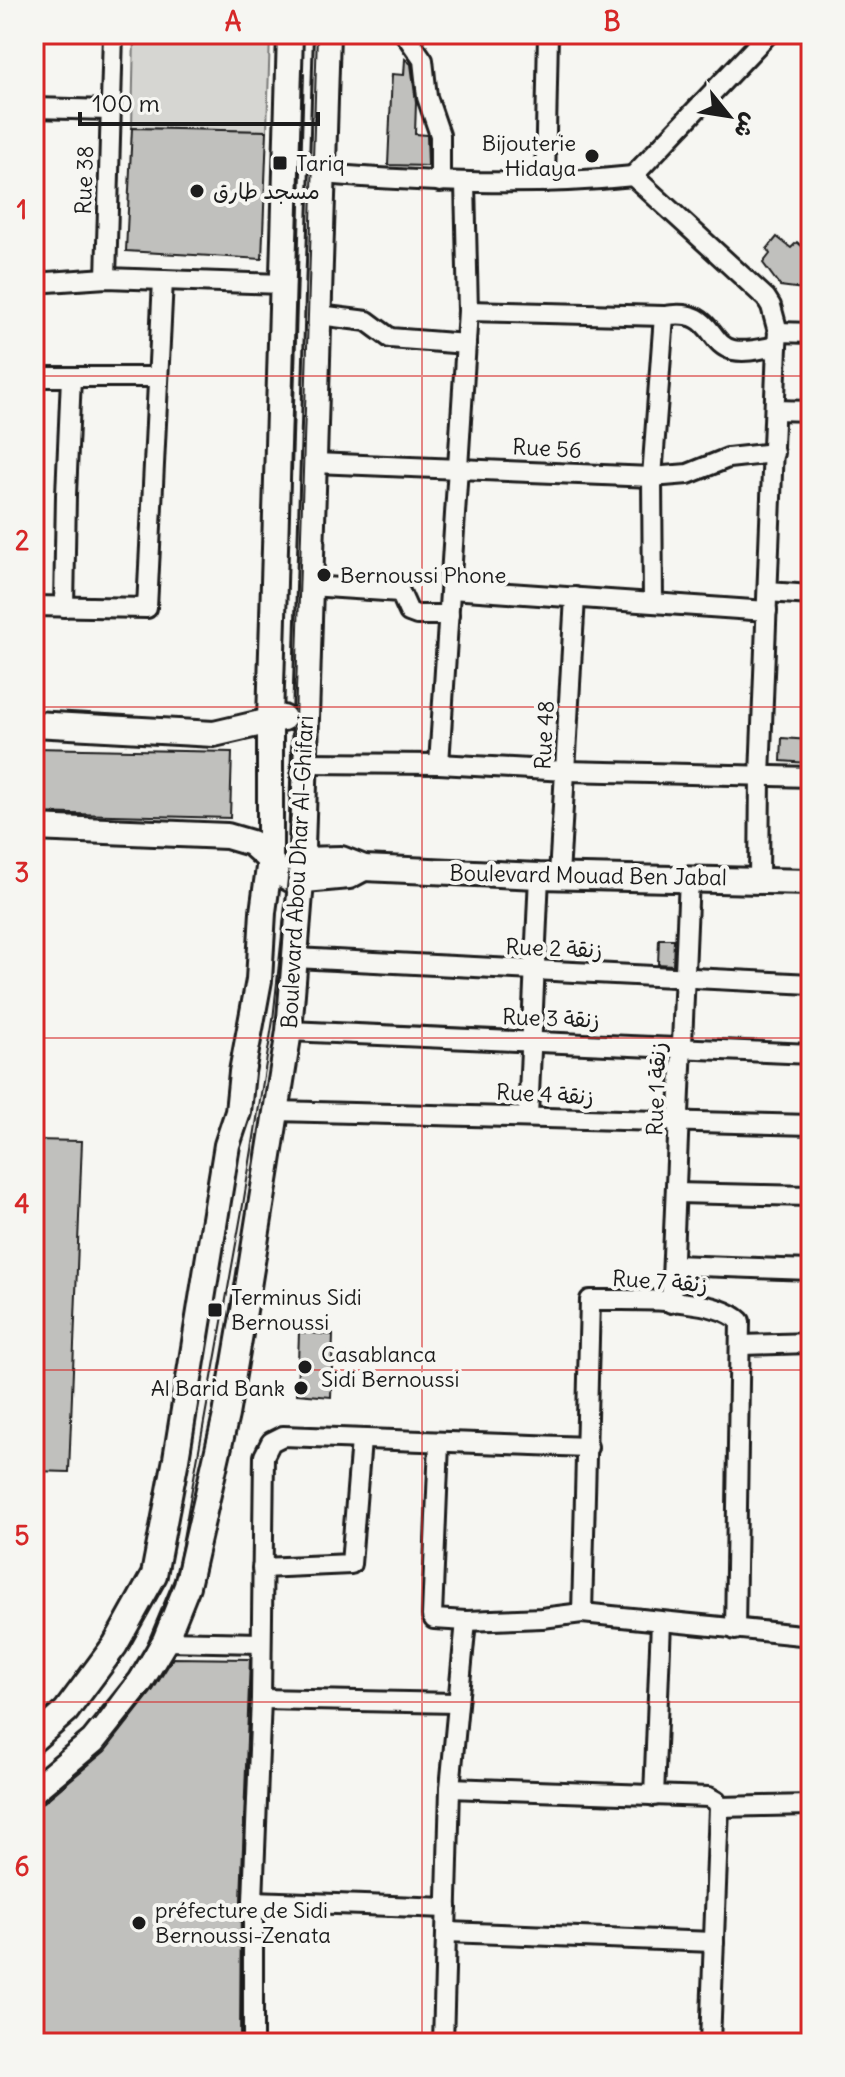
<svg xmlns="http://www.w3.org/2000/svg" width="845" height="2077" font-family="Delius,'Playpen Sans Arabic',sans-serif">
  <rect width="100%" height="100%" fill="#f6f6f2"/>
  <filter id="ink" filterUnits="userSpaceOnUse"><feTurbulence type="fractalNoise" baseFrequency=".0125" numOctaves="2"/><feDisplacementMap in="SourceGraphic" scale="16" xChannelSelector="R" yChannelSelector="G"/><feConvolveMatrix kernelMatrix="1 2 1 2 8 2 1 2 1" color-interpolation-filters="sRGB"/></filter>
  <g filter="url(#ink)">
    <path fill="#d6d6d2" stroke="#797977" stroke-width="2" d="M134,34H270L267,131L132,128Z"/>
    <g fill="#c0c0bd" stroke="#1c1c1c" stroke-width="2">
      <path d="M405,59L411,64L416,102L415,134L427,135L428,166L388,165L392,74L404,75Z"/>
      <path d="M132,128L267,131L262,259L126,251Z"/>
      <path d="M777,237L791,248L797,242L811,254V279H808L803,289L780,286L763,263L770,254L767,249Z"/>
      <path d="M782,738L810,740L808,763L781,761Z"/>
      <path d="M34,748L232,752L230,818L34,813Z"/>
      <path d="M659,939H674L673,965L658,964Z"/>
      <path d="M34,1140L82,1141L69,1472L34,1471Z"/>
      <path d="M299,1332L333,1335L331,1397L297,1394Z"/>
      <path d="M173,1658L250,1659L241,1901L240,2043H34V1805L44,1802L105,1751L153,1690Z"/>
    </g>
    <g fill="none" stroke-linecap="round" stroke-linejoin="round">
      <defs>
        <g id="street">
          <path d="M405,34L423,60L427,97L440,135V182"/>
          <path d="M34,108L110,110"/>
          <path d="M323,174C426,182 530,187 633,176L766,298L771,306L778,332L777,346L760,776L759,879"/>
          <path d="M633,176L768,34"/>
          <path d="M545,182L548,34"/>
          <path d="M106,278L113,34"/>
          <path d="M34,283L106,278L283,284"/>
          <path d="M468,311L664,316C715,307 706,344 733,350C747,353 764,348 777,346"/>
          <path d="M319,315L367,321L390,338L466,344"/>
          <path d="M778,332L811,333"/>
          <path d="M34,377H157"/>
          <path d="M775,410L811,411"/>
          <path d="M315,463L652,477L688,474L728,458L774,453"/>
          <path d="M310,586L400,592L409,612L417,615H449"/>
          <path d="M451,589L767,611"/>
          <path d="M768,592L811,595"/>
          <path d="M653,602L652,477L664,316"/>
          <path d="M34,606L147,608L163,280"/>
          <path d="M64,607L66,495L71,377"/>
          <path d="M303,763L439,764L566,771L811,777"/>
          <path d="M439,764L468,311L465,183"/>
          <path d="M559,876L575,597"/>
          <path d="M295,958L811,984"/>
          <path d="M289,1031L811,1054"/>
          <path d="M276,1111L811,1125"/>
          <path d="M528,1116L539,876"/>
          <path d="M676,1193L811,1196"/>
          <path d="M673,1265L811,1270"/>
          <path d="M671,1303L689,878"/>
          <path d="M742,1345L811,1343"/>
          <path d="M439,1443L432,1616L434,1619L466,1621L542,1618L582,1613L811,1636"/>
          <path d="M262,1568L351,1564L361,1440"/>
          <path d="M582,1613L590,1300C629,1301 712,1295 740,1321L735,1630"/>
          <path d="M165,1641L261,1643"/>
          <path d="M261,1699L456,1703"/>
          <path d="M450,1788L709,1797L716,1801L719,1807L710,2043"/>
          <path d="M654,1796L661,1622"/>
          <path d="M719,1807L811,1805"/>
          <path d="M253,1901L447,1908"/>
          <path d="M447,1932L714,1942"/>
          <path d="M253,2043V1901L261,1699L264,1456L271,1442L283,1436L588,1447"/>
          <path d="M443,2043L450,1788L466,1621"/>
        </g>
        <g id="secondary">
          <path d="M34,724L214,734L283,718"/>
          <path d="M34,828L227,836L251,843L270,860L278,872L294,881L349,876L364,868"/>
          <path d="M301,860L341,859L364,868L539,876L811,882"/>
          <path d="M34,1739L66,1711L115,1645L154,1575L176,1459L227,1145L238,1112L242,1072L259,980L263,912L270,860V720L290,34"/>
          <path d="M34,1790L93,1741L141,1681L165,1641L187,1586L226,1415L248,1287L289,1031L301,881L327,34"/>
        </g>
      </defs>
      <use href="#street" stroke="#1c1c1c" stroke-width="24"/>
      <use href="#secondary" stroke="#1c1c1c" stroke-width="30"/>
      <use href="#street" stroke="#f6f6f2" stroke-width="18"/>
      <use href="#secondary" stroke="#f6f6f2" stroke-width="24"/>
      <g stroke="#1c1c1c" stroke-width="2">
        <path d="M292,470L304,74"/>
        <path d="M95,1721L131,1672L145,1649L177,1572L243,1205L273,1020L288,878L295,722L317,34"/>
      </g>
    </g>
  </g>
  <path fill="none" stroke="#d62828" stroke-width="2" stroke-opacity="0.55" d="M422,34V2043M34,376H811M34,707H811M34,1038H811M34,1370H811M34,1702H811"/>
  <g fill="#1c1c1c" stroke="#f6f6f2" stroke-width="3">
    <circle cx="592" cy="156" r="8"/>
    <rect x="272" y="155" width="16" height="16" rx="4"/>
    <circle cx="197" cy="191" r="8"/>
    <circle cx="324" cy="575" r="8"/>
    <rect x="207" y="1302" width="16" height="16" rx="4"/>
    <circle cx="305" cy="1367" r="8"/>
    <circle cx="301" cy="1388" r="8"/>
    <circle cx="139" cy="1923" r="8"/>
  </g>
  <g text-anchor="middle" dominant-baseline="central" stroke-width="8" stroke-linejoin="round" paint-order="stroke">
    <g font-size="22" fill="#1c1c1c" stroke="#f6f6f2" text-anchor="start">
      <text x="576" y="143" text-anchor="end">Bijouterie<tspan x="576" dy="25">Hidaya</tspan></text>
      <text x="296" y="163">Tariq</text>
      <text x="213" y="191">مسجد طارق</text>
      <text x="340" y="575">Bernoussi Phone</text>
      <text x="231" y="1297">Terminus Sidi<tspan x="231" dy="25">Bernoussi</tspan></text>
      <text x="321" y="1354">Casablanca<tspan x="321" dy="25">Sidi Bernoussi</tspan></text>
      <text x="285" y="1388" text-anchor="end">Al Barid Bank</text>
      <text x="155" y="1910">préfecture de Sidi<tspan x="155" dy="25">Bernoussi-Zenata</tspan></text>
    </g>
    <g font-size="22" fill="#1c1c1c" stroke="#f6f6f2">
      <text transform="translate(84 180) rotate(-88)">Rue 38</text>
      <text transform="translate(547 448) rotate(3)">Rue 56</text>
      <text transform="translate(544 735) rotate(-87)">Rue 48</text>
      <text transform="translate(297 872) rotate(-87)">Boulevard Abou Dhar Al-Ghifari</text>
      <text transform="translate(588 875) rotate(1)">Boulevard Mouad Ben Jabal</text>
      <text transform="translate(554 948) rotate(2)">Rue 2 زنقة</text>
      <text transform="translate(551 1018) rotate(2)">Rue 3 زنقة</text>
      <text transform="translate(656 1089) rotate(-88)">Rue 1 زنقة</text>
      <text transform="translate(545 1094) rotate(3)">Rue 4 زنقة</text>
      <text transform="translate(660 1281) rotate(4)">Rue 7 زنقة</text>
    </g>
  </g>
  <rect width="845" height="2077" fill="none" stroke="#f6f6f2" stroke-width="88"/>
  <g transform="translate(729 116) rotate(120)" stroke="#f6f6f2" stroke-width="6" paint-order="stroke">
  <path d="M0-6L14 30L0 20L-14 30Z" fill="#1c1c1c"/>
  <text y="-12" font-size="22" font-weight="bold" text-anchor="middle" fill="#1c1c1c">ش</text>
  </g>
  <path d="M80 112v12h238v-12" fill="none" stroke="#1c1c1c" stroke-width="4"/>
  <text x="92" y="112" font-size="24" fill="#1c1c1c" stroke="#f6f6f2" stroke-width="6" paint-order="stroke">100 m</text>
  <rect x="44" y="44" width="757" height="1989" fill="none" stroke="#d62828" stroke-width="3"/>
  <g font-size="26" text-anchor="middle" font-weight="bold" fill="#d62828">
    <text x="233" y="31">A</text>
    <text x="612" y="31">B</text>
    <text x="22" y="219">1</text>
    <text x="22" y="550">2</text>
    <text x="22" y="882">3</text>
    <text x="22" y="1213">4</text>
    <text x="22" y="1545">5</text>
    <text x="22" y="1876">6</text>
  </g>
</svg>
